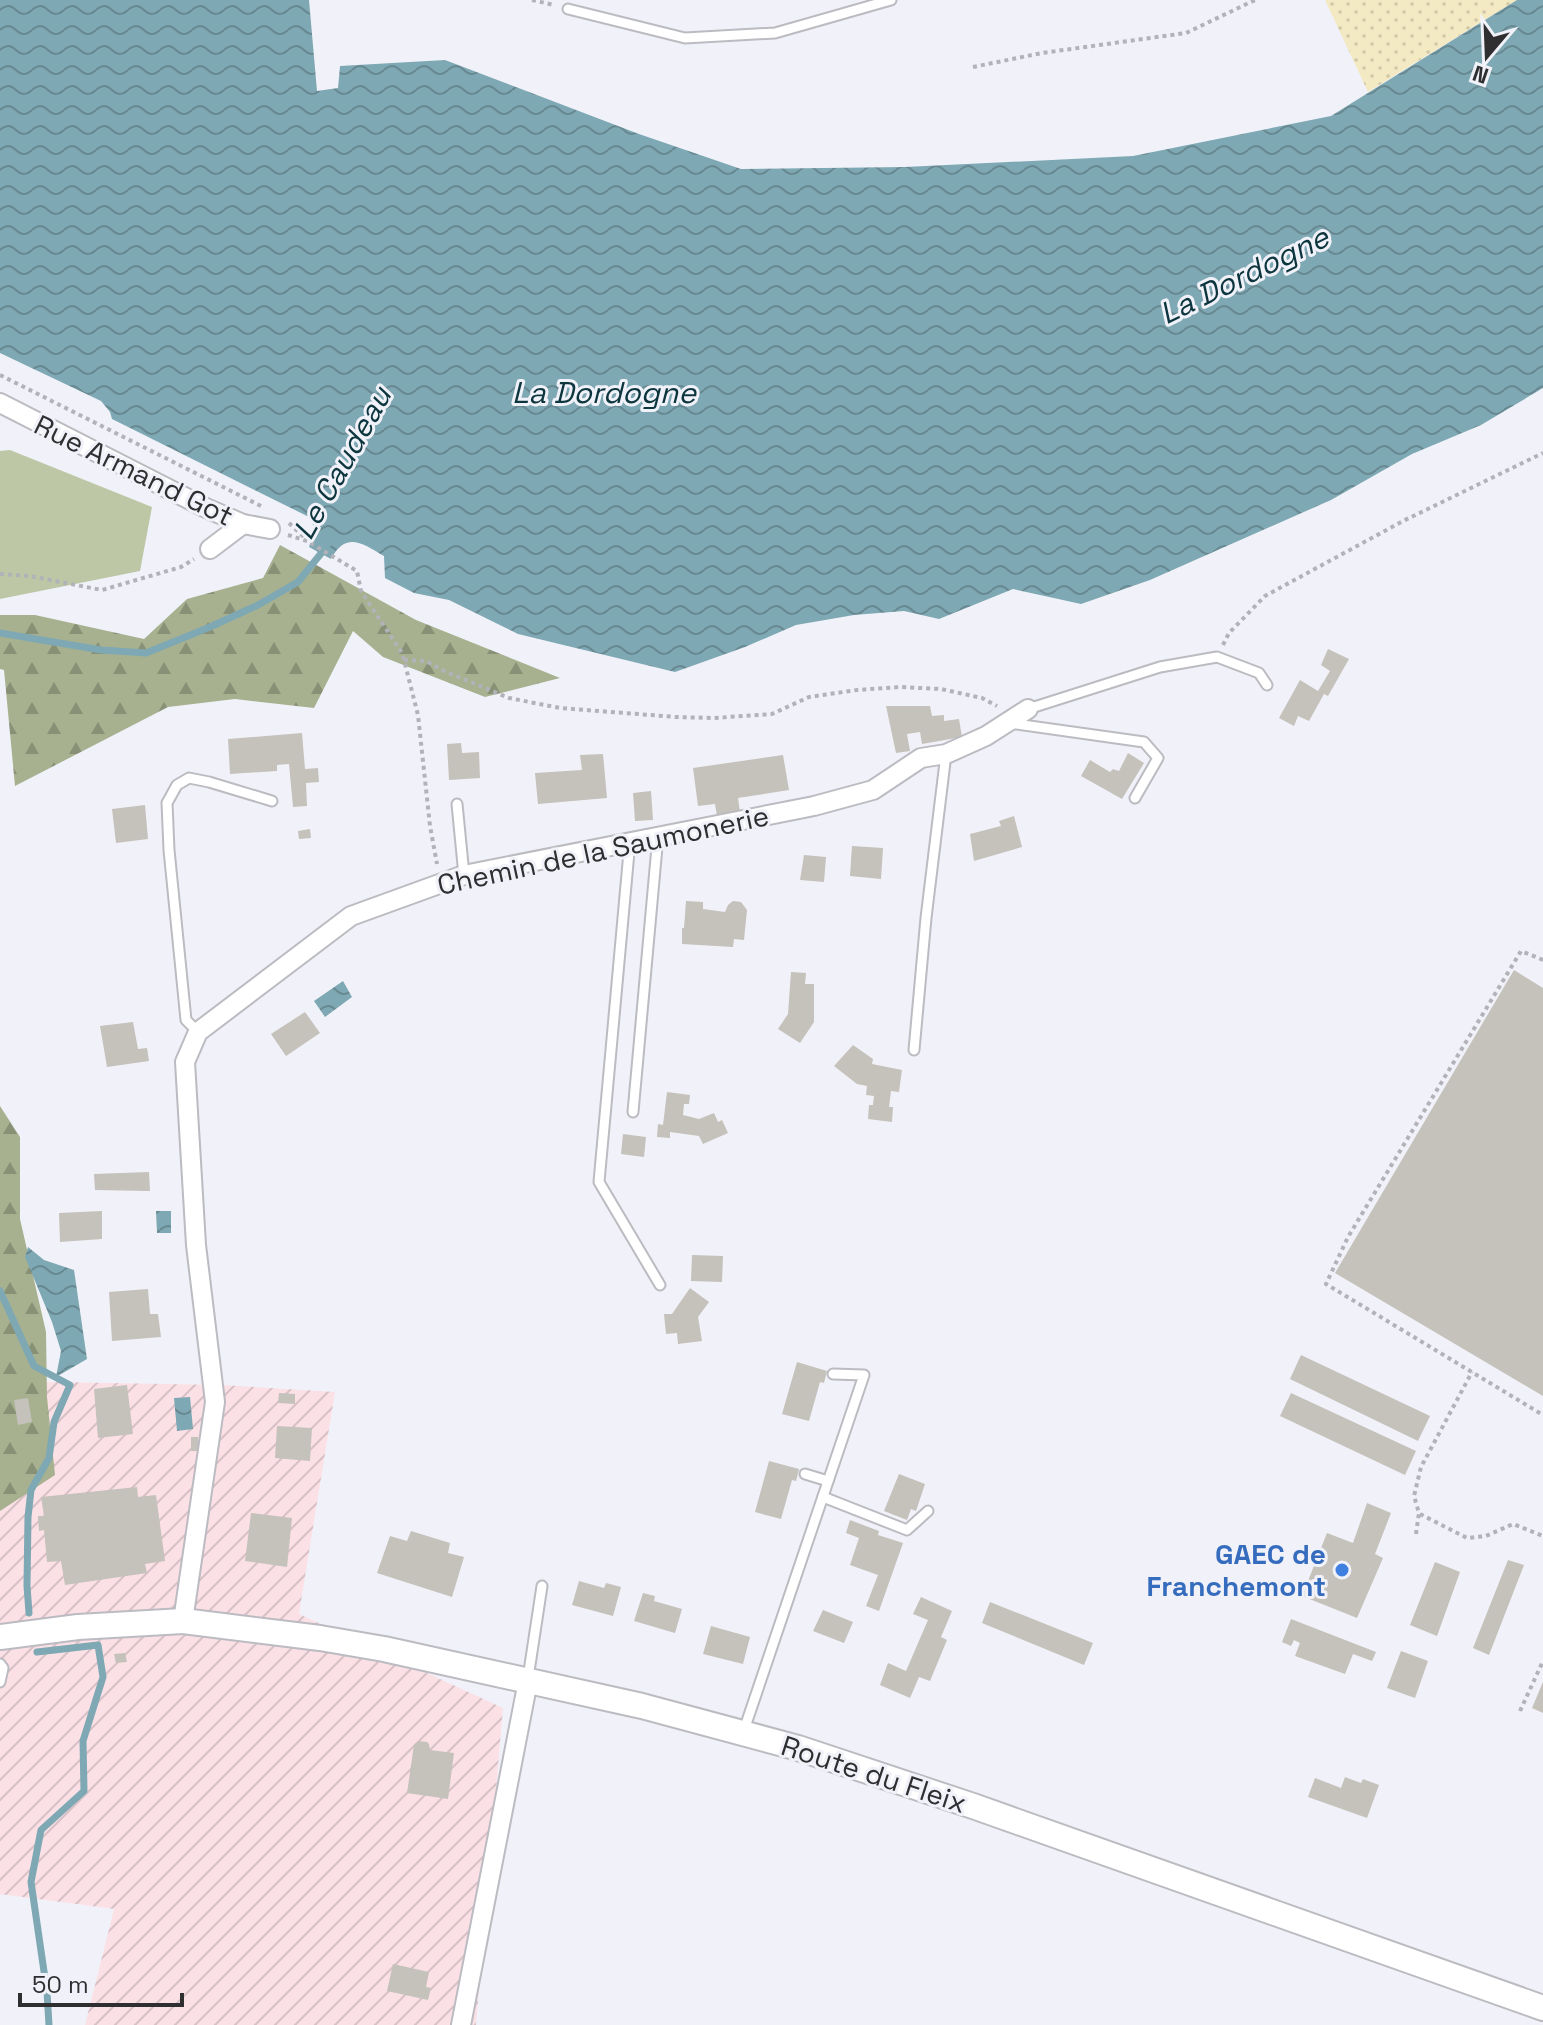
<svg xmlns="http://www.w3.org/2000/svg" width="1543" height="2025" font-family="'Space Grotesk',sans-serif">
  <defs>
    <pattern id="industrial-furrows" width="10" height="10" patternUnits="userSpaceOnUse" patternTransform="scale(2)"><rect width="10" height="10" fill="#fbe1e6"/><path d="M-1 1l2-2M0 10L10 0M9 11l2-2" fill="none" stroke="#d7c1c6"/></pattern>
    <pattern id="forest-firs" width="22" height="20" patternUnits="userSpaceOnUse" patternTransform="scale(2)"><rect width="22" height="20" fill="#a7b190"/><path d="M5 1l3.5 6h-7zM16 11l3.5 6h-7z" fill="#889076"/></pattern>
    <pattern id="sand-dots" width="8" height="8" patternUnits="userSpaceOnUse" patternTransform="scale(2)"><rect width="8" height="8" fill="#f3e9c3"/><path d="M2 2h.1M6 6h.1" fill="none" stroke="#d1c8a8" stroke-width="1.8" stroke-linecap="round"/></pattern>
    <pattern id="water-waves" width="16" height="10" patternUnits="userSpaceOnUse" patternTransform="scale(2)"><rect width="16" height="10" fill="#7ea8b3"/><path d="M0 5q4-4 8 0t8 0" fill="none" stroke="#688992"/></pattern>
  </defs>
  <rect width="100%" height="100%" fill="#f1f2f9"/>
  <path fill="url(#industrial-furrows)" d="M0,1381L222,1385L335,1392L299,1614L503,1708L476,2025H85L114,1909L0,1894Z"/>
  <g fill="url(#forest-firs)">
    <path d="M280,545L416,620L560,678L485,697L383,657L353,631L314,708L235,699L168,707L15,786L4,670L0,669V615H35L144,639L187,599L263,578Z"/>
    <path d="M0,1106L20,1137V1219L46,1332L47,1397L55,1475L0,1511Z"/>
  </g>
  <path fill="url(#sand-dots)" d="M1325,0H1517L1368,92Z"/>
  <path fill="#bdc7a6" d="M10,450L152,507L140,571L0,599V451Z"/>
  <g fill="url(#water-waves)">
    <path d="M0,0H309L317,91L338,88L340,66L445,60L639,134L741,169L905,167L1133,156L1331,116L1517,0H1543V388L1481,425L1412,454L1331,500L1150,580L1081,604L1013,589L939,619L904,611L854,615L796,625L745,647L675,672L518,634L449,600L414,593L385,578L384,556C362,543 346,531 331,559L309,547C313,535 317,527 309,517L112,419L110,412L101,401L0,353Z"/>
    <path d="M343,981L352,997L325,1017L314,1001Z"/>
    <path d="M156,1211H171V1233H157Z"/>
    <path d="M28,1247L44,1260L74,1270L87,1359L56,1377L61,1351L52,1322L25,1257Z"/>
    <path d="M190,1397L193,1429L177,1431L174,1398Z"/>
  </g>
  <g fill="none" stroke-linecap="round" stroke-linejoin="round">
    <g stroke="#7ea8b3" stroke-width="7">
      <path d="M0,633L101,650L146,653L210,627L258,605L298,582L327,546"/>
      <path d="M0,1291L34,1366L70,1385L54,1422L49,1458L31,1490L28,1517L27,1586L29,1613"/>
      <path d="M37,1652L98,1645L103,1677L83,1741L84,1791L41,1830L31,1882L47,1992L49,2025"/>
    </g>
  </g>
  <g fill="#c5c1bb">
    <path d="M1328,649L1349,659L1328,696L1324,694L1309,721L1298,716L1294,726L1279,718L1300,680L1318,691L1330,671L1321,665Z"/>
    <path d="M886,706H930L932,716L944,715V721L959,719L962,737L922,744L920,732L907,734L910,751L896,753Z"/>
    <path d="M302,733L305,769L318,768L319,782L306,783L307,806L293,807L289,764L277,765V771L230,774L228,739Z"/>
    <path d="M461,743L462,753L479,752L480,778L449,780L447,744Z"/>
    <path d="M1128,753L1144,763L1122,799L1081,776L1090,760L1110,772L1113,769L1119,771Z"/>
    <path d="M603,754L607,798L538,804L535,773L582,770L580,755Z"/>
    <path d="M783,755L789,790L738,798L740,812L717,816L715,804L698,806L693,768Z"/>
    <path d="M651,791L653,820L635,821L633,793Z"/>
    <path d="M145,805L148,839L116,843L112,809Z"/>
    <path d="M1014,816L1022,847L974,861L970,834L1001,826L999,821Z"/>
    <path d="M310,829L311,838L299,839L298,831Z"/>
    <path d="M852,846L883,848L881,879L850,876Z"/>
    <path d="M804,855L826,857L824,882L800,880Z"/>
    <path d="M686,901L703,902V909L725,912L728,905L733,901L741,902L747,910L744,940L734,939L733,947L682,944V928H684Z"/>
    <path d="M1514,970L1543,988V1396L1335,1273Z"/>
    <path d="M791,972L806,973L805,984H814V1022L800,1043L778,1029L788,1014Z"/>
    <path d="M305,1012L320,1033L286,1056L271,1034Z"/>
    <path d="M133,1022L138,1049L147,1048L149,1061L107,1067L100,1026Z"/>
    <path d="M853,1045L873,1059L872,1064L902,1070L899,1092L891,1091L889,1107H893L892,1122L868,1119L869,1105H873L874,1096L866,1095L867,1086L857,1084L834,1066Z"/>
    <path d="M667,1092L690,1095L689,1104H684L683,1115L699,1119L714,1113L718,1122L722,1120L728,1133L703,1144L699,1136L670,1132V1138L657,1137L658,1124L663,1125Z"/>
    <path d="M623,1134L646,1137L644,1157L621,1154Z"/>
    <path d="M149,1172L150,1191L95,1190L94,1174Z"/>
    <path d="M102,1211V1239L60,1242L59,1213Z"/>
    <path d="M692,1255L723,1256L722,1282L691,1281Z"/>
    <path d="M690,1288L709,1302L698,1317L702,1341L678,1344L677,1333L666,1334L664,1314H672Z"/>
    <path d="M148,1289L150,1314H158L161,1337L112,1341L109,1292Z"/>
    <path d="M1301,1355L1430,1416L1418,1441L1290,1379Z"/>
    <path d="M797,1362L827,1371L824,1383L820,1382L809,1421L782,1414Z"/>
    <path d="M127,1385L133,1434L98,1438L94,1389Z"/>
    <path d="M279,1393L295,1394V1404L278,1403Z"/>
    <path d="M1291,1393L1416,1451L1405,1475L1280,1416Z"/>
    <path d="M28,1398L32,1422L18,1425L14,1400Z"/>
    <path d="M277,1426L312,1428L310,1461L275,1458Z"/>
    <path d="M191,1437H198L199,1451H191Z"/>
    <path d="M769,1461L799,1469L796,1481L792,1480L781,1519L755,1512Z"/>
    <path d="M899,1474L925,1484L916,1511L911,1509L907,1520L884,1511Z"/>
    <path d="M137,1487L138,1497L156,1495L165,1561L145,1564L147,1573L65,1585L61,1561L47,1562L44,1530L39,1531L38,1516H44L41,1497Z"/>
    <path d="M1367,1503L1391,1513L1375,1554L1383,1558L1357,1618L1302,1596L1327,1533L1353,1543Z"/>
    <path d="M251,1513L292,1518L287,1567L245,1561Z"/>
    <path d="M850,1520L879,1531L878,1535L903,1543L879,1611L866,1606L878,1575L850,1565L859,1538L846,1533Z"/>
    <path d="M411,1531L450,1543L448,1553L464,1557L452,1597L377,1573L390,1536L407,1541Z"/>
    <path d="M1508,1560L1524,1565L1489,1655L1473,1648Z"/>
    <path d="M1435,1562L1460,1572L1437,1636L1410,1625Z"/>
    <path d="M579,1581L604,1588L606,1583L621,1587L613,1616L572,1605Z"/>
    <path d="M643,1593L655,1596L654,1601L682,1609L675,1633L634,1621Z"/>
    <path d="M921,1597L952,1611L941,1637L947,1640L930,1681L919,1677L910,1698L880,1685L888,1663L906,1671L928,1620L913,1614Z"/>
    <path d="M990,1602L1093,1643L1084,1665L982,1623Z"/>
    <path d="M823,1610L853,1622L844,1643L813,1631Z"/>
    <path d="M1291,1619L1376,1652L1372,1661L1353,1654L1345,1674L1295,1656L1300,1643L1294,1640L1291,1646L1282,1642Z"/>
    <path d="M711,1626L750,1637L743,1664L703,1654Z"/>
    <path d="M1401,1651L1428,1661L1415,1698L1387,1688Z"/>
    <path d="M125,1653L127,1662L116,1663L114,1654Z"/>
    <path d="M1543,1682V1713L1532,1708Z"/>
    <path d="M419,1741L427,1742L429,1744L430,1750L454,1753L448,1799L407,1793L414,1745Z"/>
    <path d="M1345,1777L1361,1783L1363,1779L1379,1785L1367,1818L1308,1797L1315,1778L1341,1788Z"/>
    <path d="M393,1964L429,1972L426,1987L431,1988L428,2000L387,1991Z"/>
  </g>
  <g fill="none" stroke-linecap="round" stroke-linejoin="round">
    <defs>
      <g id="lane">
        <path d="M568,9L685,38L775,33L891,0"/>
        <path d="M1028,709L1160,667L1217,657L1259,673L1267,685"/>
        <path d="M1009,723L1144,742L1158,758L1135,798"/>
        <path d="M457,804L464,875"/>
        <path d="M630,841L599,1182L660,1285"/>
        <path d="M198,1032L186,1020L169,850L167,803L177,785L189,778L209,782L272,801"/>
        <path d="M914,1050L926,918L946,754"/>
        <path d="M633,1112L658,836"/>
        <path d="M805,1474L828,1481"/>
        <path d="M823,1497L907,1530L928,1511"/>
        <path d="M0,1664L3,1668L0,1682"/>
        <path d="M528,1678L542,1586"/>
        <path d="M744,1730L864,1375L833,1374"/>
      </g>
      <g id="street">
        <path d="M0,403L206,508L243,524L270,529"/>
        <path d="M210,549L243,524"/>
        <path d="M183,1621L215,1402L196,1245L185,1062L198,1032L351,916L464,875L814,806L873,790L921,758L946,754L986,736L1028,709"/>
        <path d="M461,2025L528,1681"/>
      </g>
      <path id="secondary" d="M0,1637L78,1627L183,1621L320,1638L384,1649L642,1706L798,1748L973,1806L1543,2008"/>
    </defs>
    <use href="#lane" stroke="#bbbbc1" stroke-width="13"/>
    <use href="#street" stroke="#bbbbc1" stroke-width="22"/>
    <use href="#secondary" stroke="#bbbbc1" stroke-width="28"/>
    <g stroke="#b2b2b8" stroke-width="4" stroke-dasharray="4 4" stroke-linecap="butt">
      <path d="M532,0L554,5"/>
      <path d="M973,67L1042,53L1186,33L1255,0"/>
      <path d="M0,375L261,506"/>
      <path d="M289,523L306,539"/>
      <path d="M288,535L307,541L357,571L361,591L402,653L404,660L418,715L430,826L437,864"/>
      <path d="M0,574L29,576L102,590L181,567L194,559"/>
      <path d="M1223,645L1229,633L1265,596L1403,521L1543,453"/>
      <path d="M404,660L426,661L442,670L509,698L560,708L676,717L714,718L772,714L809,697L857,690L900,687L941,689L982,698L997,706"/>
      <path d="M1543,960L1521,951L1348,1237L1326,1284L1543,1415"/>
      <path d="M1420,1514L1467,1538L1486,1536L1513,1524L1543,1536"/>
      <path d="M1416,1534L1419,1513L1414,1496L1421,1467L1472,1372"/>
      <path d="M1520,1711L1543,1661"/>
    </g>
    <use href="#lane" stroke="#fff" stroke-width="9"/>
    <use href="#street" stroke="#fff" stroke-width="18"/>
    <use href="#secondary" stroke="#fff" stroke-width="24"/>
  </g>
  <circle fill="#3f7fe0" stroke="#f1f2f9" stroke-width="3" cx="1342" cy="1570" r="8"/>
  <g text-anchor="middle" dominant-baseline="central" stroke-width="6" stroke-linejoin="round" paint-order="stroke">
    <g font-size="28" fill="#2f2f31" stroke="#f1f2f9">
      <text transform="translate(134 470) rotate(26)">Rue Armand Got</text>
      <text transform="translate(603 850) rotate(-12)">Chemin de la Saumonerie</text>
      <text transform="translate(874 1774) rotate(18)">Route du Fleix</text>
    </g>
    <g font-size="28" font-weight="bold" fill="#366cbe" stroke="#f1f2f9" text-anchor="end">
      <text x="1326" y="1554">GAEC de<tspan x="1326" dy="32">Franchemont</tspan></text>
    </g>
    <g font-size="30" font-style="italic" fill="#0c353e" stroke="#f1f2f9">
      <text transform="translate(1244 275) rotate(-26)">La Dordogne</text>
      <text x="604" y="392">La Dordogne</text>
      <text transform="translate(342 463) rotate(-61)">Le Caudeau</text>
    </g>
  </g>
  <g transform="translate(1487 56) rotate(199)" stroke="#f1f2f9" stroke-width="6" paint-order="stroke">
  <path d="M0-6L14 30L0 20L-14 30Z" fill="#2f2f31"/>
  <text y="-12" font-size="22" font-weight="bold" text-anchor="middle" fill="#2f2f31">N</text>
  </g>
  <path d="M20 1993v12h162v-12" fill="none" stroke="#2f2f31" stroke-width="4"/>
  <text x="32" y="1993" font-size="24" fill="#2f2f31" stroke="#f1f2f9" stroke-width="6" paint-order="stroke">50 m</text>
</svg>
